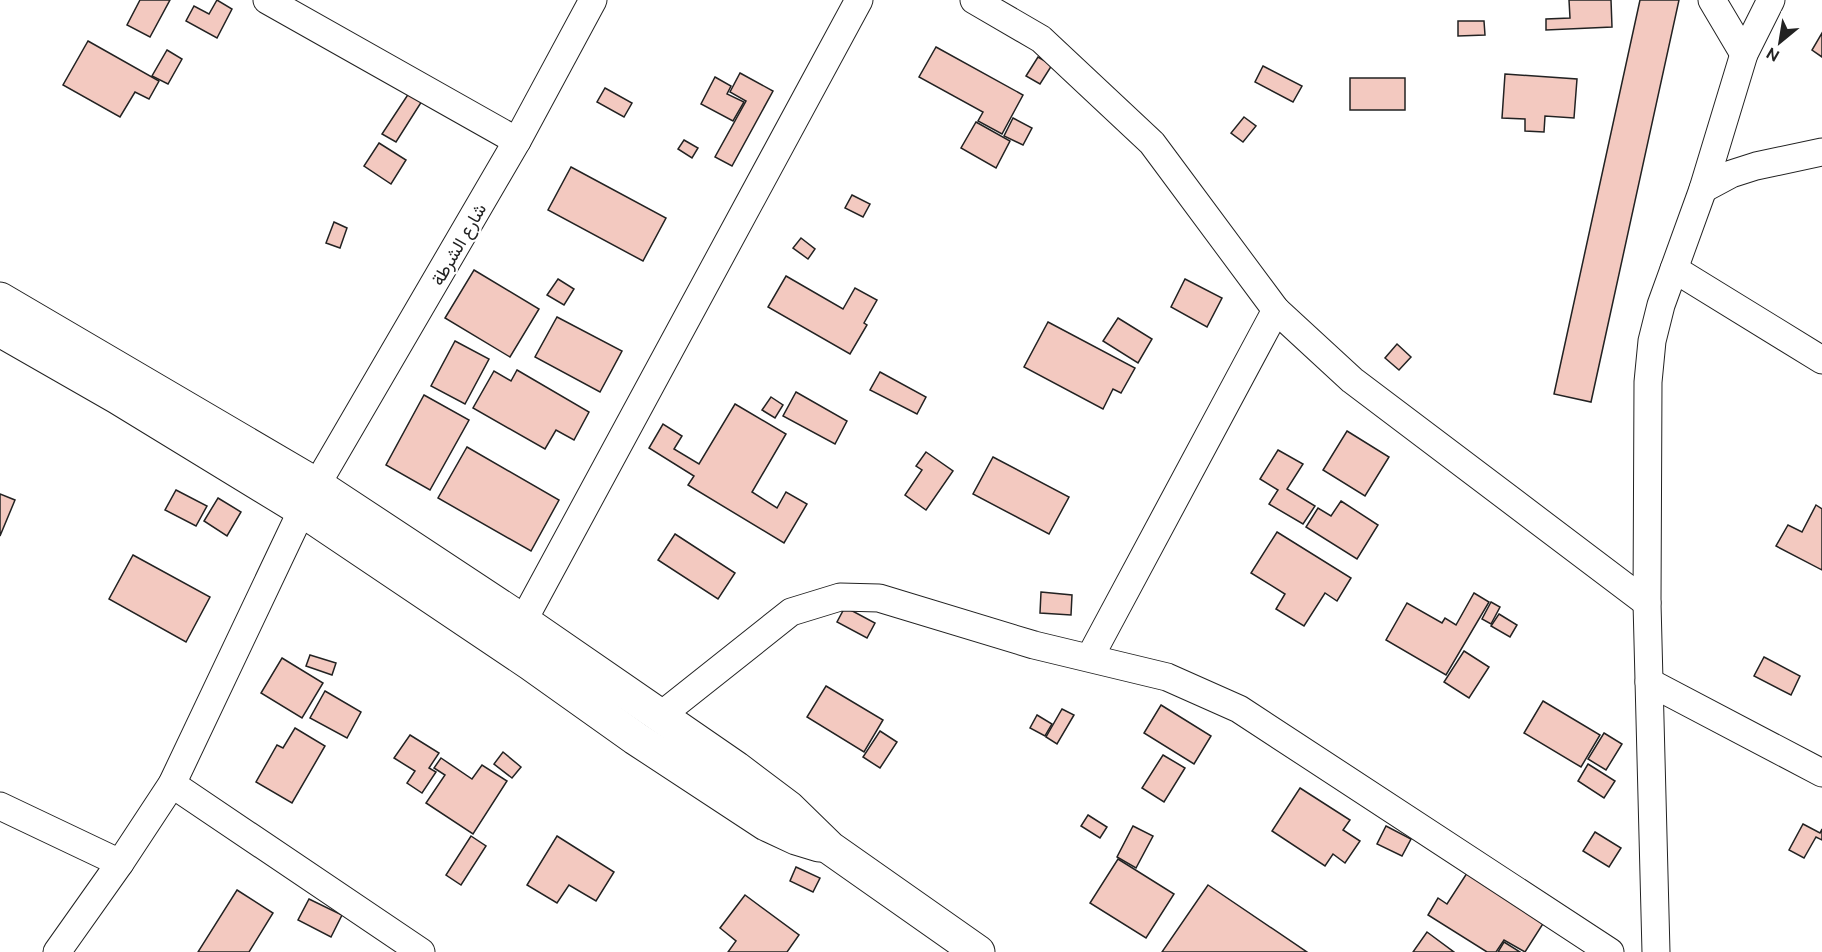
<svg xmlns="http://www.w3.org/2000/svg" width="1822" height="952" font-family="Ubuntu,Vazirmatn,sans-serif">
  <rect width="100%" height="100%" fill="#fff"/>
  <g fill="#f3c9c0" stroke="#222" stroke-width="1.5">
    <path d="M140,0H170L150,37L127,25Z"/>
    <path d="M217,0L232,9L217,38L186,21L194,6L209,14Z"/>
    <path d="M1569,0H1611L1612,27L1546,30V19L1570,18Z"/>
    <path d="M1640,0H1679L1591,402L1554,394Z"/>
    <path d="M1458,21H1484L1485,35L1458,36Z"/>
    <path d="M1822,33V57L1812,50Z"/>
    <path d="M88,41L159,81L149,99L135,92L120,117L63,85Z"/>
    <path d="M936,47L1023,95L1002,134L978,121L983,112L919,77Z"/>
    <path d="M167,50L182,59L168,84L152,76Z"/>
    <path d="M1038,57L1052,65L1040,84L1026,76Z"/>
    <path d="M1263,66L1302,86L1293,102L1255,82Z"/>
    <path d="M740,73L773,91L732,166L715,157L746,101L730,92Z"/>
    <path d="M1505,74L1577,79L1574,118L1545,116L1544,132L1525,131V119L1502,118Z"/>
    <path d="M715,77L731,86L727,94L744,102L733,121L701,104Z"/>
    <rect x="1350" y="78" width="55" height="32"/>
    <path d="M605,88L632,103L624,117L597,102Z"/>
    <path d="M409,93L422,101L396,142L382,134Z"/>
    <path d="M1244,117L1256,126L1243,142L1231,133Z"/>
    <path d="M1013,118L1032,128L1023,145L1004,136Z"/>
    <path d="M976,122L1010,141L996,168L961,148Z"/>
    <path d="M684,140L698,148L692,158L678,149Z"/>
    <path d="M379,143L406,160L391,184L364,166Z"/>
    <path d="M571,167L666,218L643,261L548,210Z"/>
    <path d="M852,195L870,204L863,217L845,208Z"/>
    <path d="M334,222L347,228L340,248L326,243Z"/>
    <path d="M801,238L815,249L808,259L793,248Z"/>
    <path d="M474,270L539,309L510,357L445,318Z"/>
    <path d="M786,276L843,309L855,288L877,300L864,323L867,325L850,354L768,307Z"/>
    <path d="M558,279L574,289L564,305L547,295Z"/>
    <path d="M1185,279L1222,298L1207,327L1171,307Z"/>
    <path d="M557,317L622,351L600,392L535,357Z"/>
    <path d="M1118,318L1152,339L1138,363L1103,341Z"/>
    <path d="M1048,322L1135,368L1121,393L1113,389L1103,409L1024,367Z"/>
    <path d="M455,341L489,359L465,404L431,386Z"/>
    <path d="M1397,344L1411,357L1399,370L1385,358Z"/>
    <path d="M517,370L589,412L574,440L556,430L545,449L473,408L494,371L511,381Z"/>
    <path d="M880,372L926,397L917,414L870,390Z"/>
    <path d="M796,392L847,421L835,444L783,416Z"/>
    <path d="M424,395L469,420L430,490L386,465Z"/>
    <path d="M771,397L783,405L775,418L762,410Z"/>
    <path d="M735,404L786,434L752,492L777,508L786,492L807,504L784,543L688,485L694,476L649,448L663,424L682,436L674,449L699,464Z"/>
    <path d="M1347,431L1389,457L1365,496L1323,470Z"/>
    <path d="M467,447L559,500L531,551L438,498Z"/>
    <path d="M1278,450L1303,464L1287,489L1315,506L1303,524L1269,504L1278,490L1260,479Z"/>
    <path d="M926,452L953,471L926,510L905,495L922,470L916,466Z"/>
    <path d="M993,457L1069,497L1049,534L973,494Z"/>
    <path d="M176,490L207,506L196,526L165,510Z"/>
    <path d="M0,494L15,500L0,536Z"/>
    <path d="M218,498L241,512L227,536L204,521Z"/>
    <path d="M1341,501L1378,525L1357,559L1306,527L1318,508L1331,516Z"/>
    <path d="M1816,505L1822,509V570L1776,546L1788,525L1802,532Z"/>
    <path d="M1277,532L1351,578L1337,601L1325,593L1304,626L1276,609L1285,594L1251,573Z"/>
    <path d="M675,534L735,573L718,599L658,560Z"/>
    <path d="M133,555L210,597L186,642L109,599Z"/>
    <path d="M1041,592L1072,595L1071,615L1040,613Z"/>
    <path d="M1474,593L1489,602L1446,675L1386,640L1407,603L1442,623L1445,618L1456,625Z"/>
    <path d="M1491,602L1500,607L1491,624L1482,619Z"/>
    <path d="M845,607L875,623L867,638L837,622Z"/>
    <path d="M1499,614L1517,625L1510,637L1491,626Z"/>
    <path d="M1464,651L1489,667L1469,698L1444,682Z"/>
    <path d="M310,655L336,663L332,675L306,666Z"/>
    <path d="M1764,657L1800,676L1791,695L1754,676Z"/>
    <path d="M282,658L323,683L302,718L261,693Z"/>
    <path d="M826,686L883,720L864,752L807,717Z"/>
    <path d="M325,691L361,712L347,738L310,718Z"/>
    <path d="M1543,701L1600,735L1581,767L1524,733Z"/>
    <path d="M1161,705L1211,736L1194,764L1144,733Z"/>
    <path d="M1062,709L1074,715L1057,744L1046,737Z"/>
    <path d="M1037,715L1052,724L1045,736L1030,728Z"/>
    <path d="M295,728L325,746L292,803L256,782L277,745L283,748Z"/>
    <path d="M880,731L897,742L880,768L863,757Z"/>
    <path d="M1604,733L1622,744L1606,770L1588,759Z"/>
    <path d="M410,735L439,753L429,768L436,772L422,793L407,783L415,771L394,758Z"/>
    <path d="M503,752L521,767L512,778L494,764Z"/>
    <path d="M1163,755L1185,768L1164,802L1142,788Z"/>
    <path d="M441,758L472,779L482,765L507,781L473,834L426,803L445,775L434,768Z"/>
    <path d="M1588,764L1615,781L1604,798L1578,781Z"/>
    <path d="M1300,788L1350,820L1343,830L1360,841L1345,863L1333,854L1325,866L1272,831Z"/>
    <path d="M1088,815L1107,827L1100,838L1081,826Z"/>
    <path d="M1803,824L1820,833L1822,829V840L1816,837L1804,858L1789,850Z"/>
    <path d="M1133,826L1153,836L1136,868L1117,857Z"/>
    <path d="M1386,826L1411,839L1402,856L1377,844Z"/>
    <path d="M1595,832L1621,848L1609,867L1583,851Z"/>
    <path d="M471,836L486,846L461,885L446,875Z"/>
    <path d="M557,836L614,872L596,901L569,885L557,903L527,885Z"/>
    <path d="M1118,859L1174,894L1146,938L1090,903Z"/>
    <path d="M796,867L820,878L813,892L790,881Z"/>
    <path d="M1469,870L1546,919L1525,952L1504,940L1496,952H1487L1428,915L1438,898L1447,904Z"/>
    <path d="M1208,885L1307,952H1162Z"/>
    <path d="M237,890L273,913L249,952H198Z"/>
    <path d="M745,895L799,935L787,952H728L736,941L720,928Z"/>
    <path d="M309,899L342,915L331,937L298,920Z"/>
    <path d="M1427,932L1454,952H1413Z"/>
    <path d="M1504,942L1520,952H1498Z"/>
  </g>
  <g fill="none" stroke-linecap="round" stroke-linejoin="round">
    <defs>
      <g id="minor">
        <path d="M267,0L517,141"/>
        <path d="M974,0L1041,39L1152,143L1276,310L1352,380L1647,603"/>
        <path d="M1712,0L1744,54"/>
        <path d="M1703,189L1731,174L1756,166L1822,152"/>
        <path d="M1674,269L1822,360"/>
        <path d="M523,621L859,0"/>
        <path d="M1090,657L1276,310"/>
        <path d="M1649,682L1822,773"/>
        <path d="M660,716L791,612L840,597L879,598L1034,645L1167,677L1239,709L1610,952"/>
        <path d="M172,784L421,952"/>
        <path d="M0,806L120,863"/>
        <path d="M57,952L120,863L172,784L302,510L517,141L593,0"/>
        <path d="M1656,952L1647,603L1648,382L1652,341L1661,305L1703,189L1744,54L1771,0"/>
      </g>
      <g id="major">
        <path d="M0,299L317,485L523,621L736,768L789,808L830,848L978,952"/>
        <path d="M0,330L117,397L302,510L531,664L635,738L766,824L796,838L819,845"/>
      </g>
    </defs>
    <use href="#minor" stroke="#222" stroke-width="29"/>
    <use href="#major" stroke="#222" stroke-width="35"/>
    <use href="#minor" stroke="#fff" stroke-width="27"/>
    <use href="#major" stroke="#fff" stroke-width="33"/>
  </g>
  <g text-anchor="middle" dominant-baseline="central" stroke-width="4.5" stroke-linejoin="round" paint-order="stroke">
    <g font-size="18" fill="#222" stroke="#fff">
      <text transform="translate(458 244) rotate(-60)">شارع الشرطة</text>
    </g>
  </g>
  <g transform="translate(1780 42) rotate(210)" stroke="#ffffff" stroke-width="4.5" paint-order="stroke">
  <path d="M0-4.5L10 22L0 15L-10 22Z" fill="#222222"/>
  <text y="-9" font-size="16" font-weight="bold" text-anchor="middle" fill="#222222">N</text>
  </g>
</svg>
